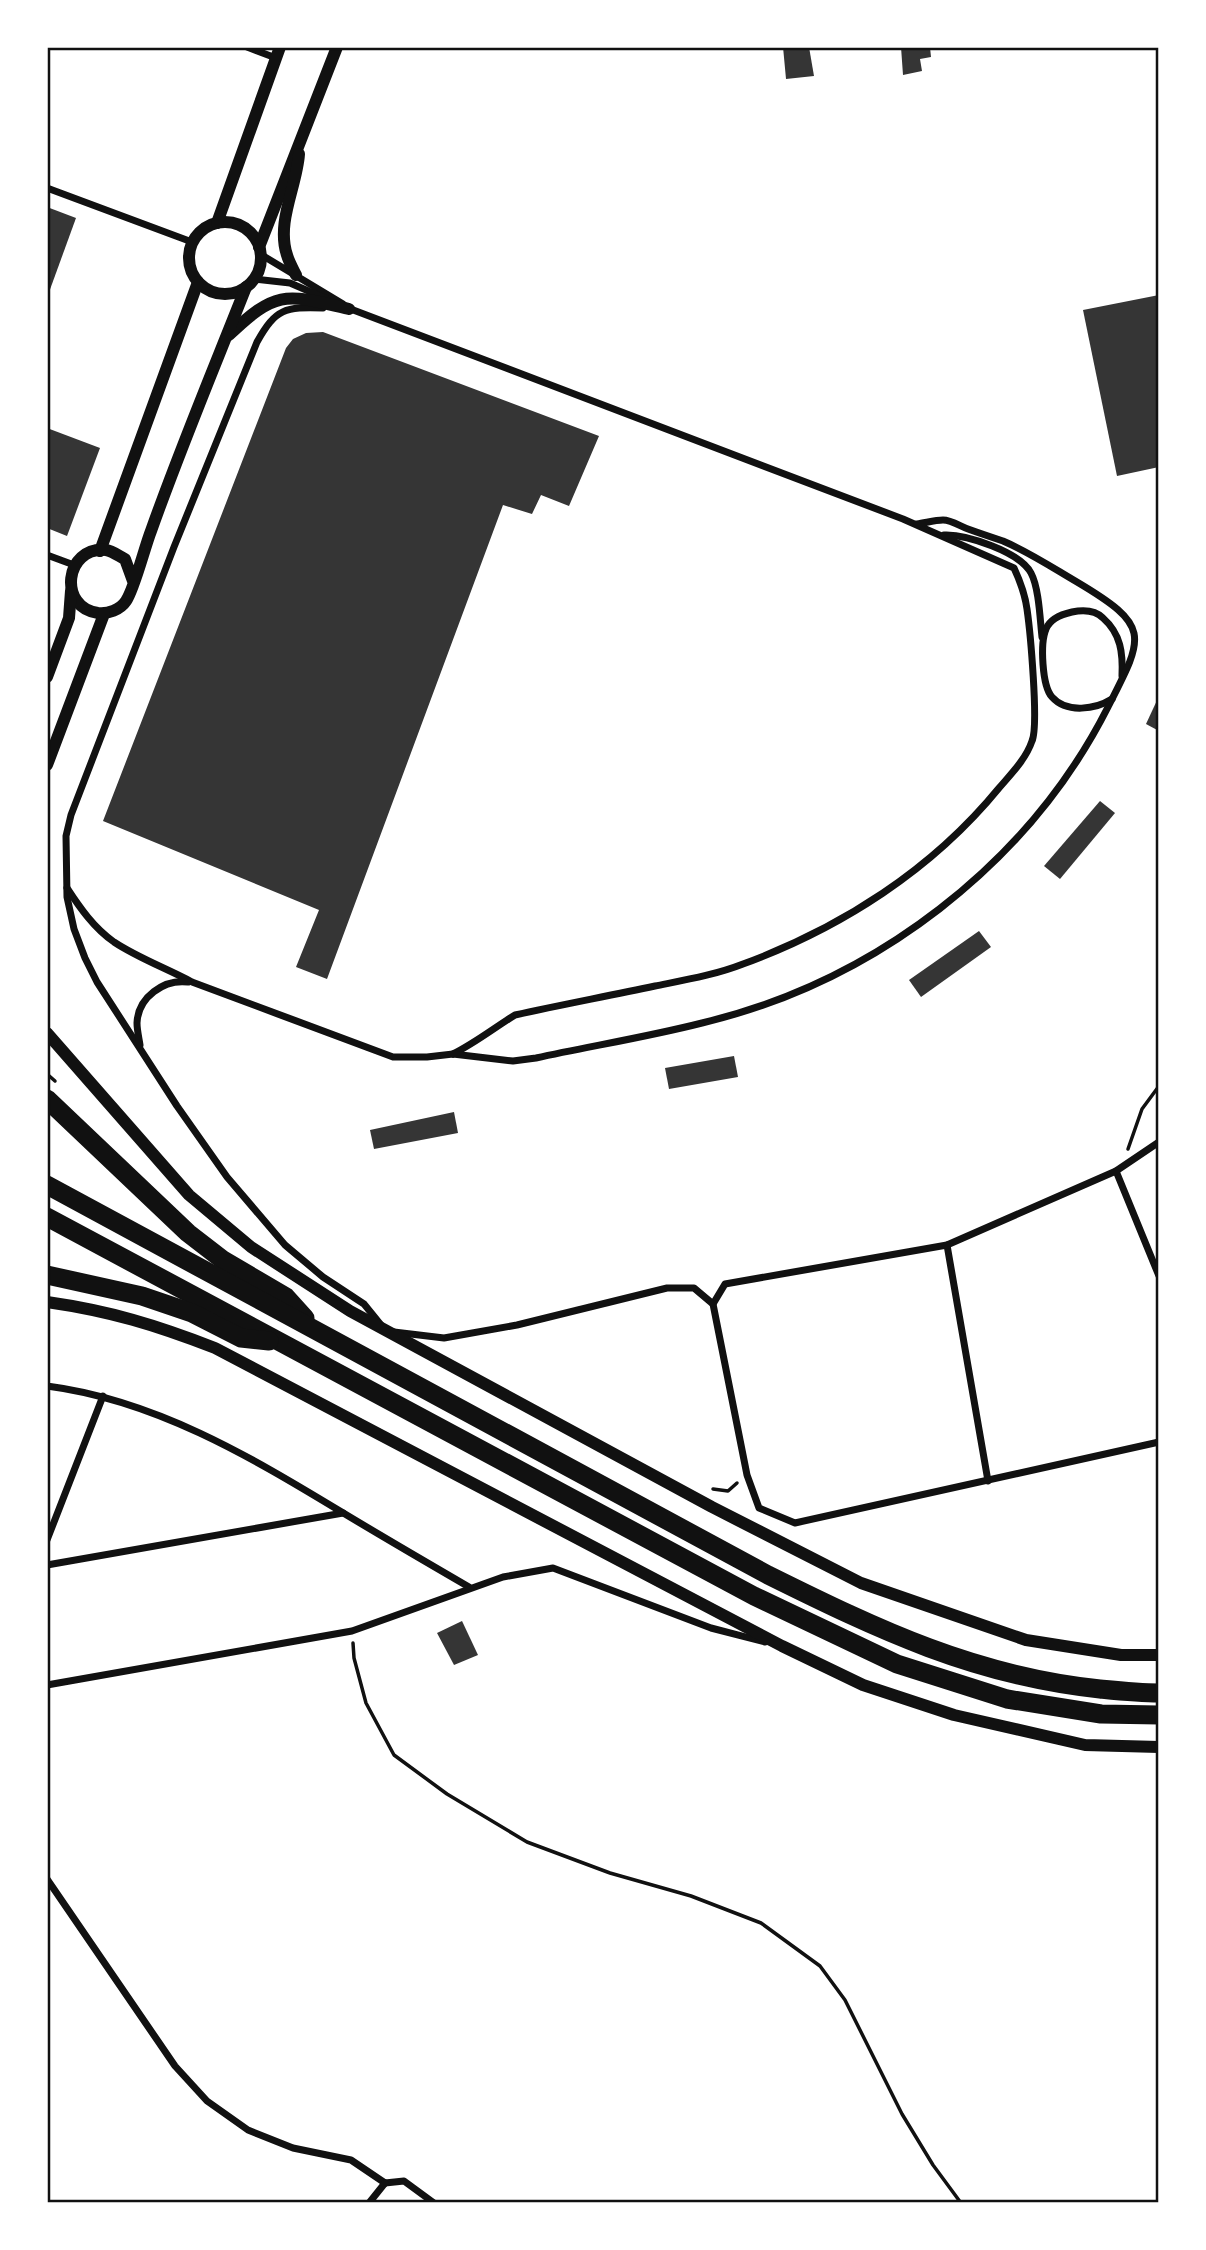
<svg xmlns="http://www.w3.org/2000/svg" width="1206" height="2250" font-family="'DM Sans',sans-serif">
  <rect width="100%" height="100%" fill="#fff"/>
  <g fill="#353535">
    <path d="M783,47H809L814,76L786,79Z"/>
    <path d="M901,47H930L931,57L920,59L922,71L903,75Z"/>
    <path d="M47,207L76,218L48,295H47Z"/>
    <path d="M1159,295V467L1117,476L1083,310Z"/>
    <path d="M323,332L599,436L569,506L541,495L532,514L503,505L327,979L296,967L319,910L103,821L286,348L293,339L306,333Z"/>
    <path d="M47,428L100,448L67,536L47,528Z"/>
    <path d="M1159,696V731L1146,724Z"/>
    <path d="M1100,801L1115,813L1060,879L1044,866Z"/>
    <path d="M979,931L991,947L921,997L909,980Z"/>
    <path d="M734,1056L738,1077L669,1089L665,1068Z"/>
    <path d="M454,1112L458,1133L374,1149L370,1130Z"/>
    <path d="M462,1621L478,1655L454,1665L437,1633Z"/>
  </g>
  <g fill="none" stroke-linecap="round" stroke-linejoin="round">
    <g stroke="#111" stroke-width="3.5">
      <path d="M47,1074L55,1081"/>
      <path d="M1128,1149L1142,1109L1159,1086"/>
      <path d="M713,1489L728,1491L737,1483"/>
      <path d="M353,1643L354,1658L366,1703L394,1755L447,1794L527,1842L610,1873L691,1896L761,1923L820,1966L845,2000L902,2114L933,2165L961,2203"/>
    </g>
    <g stroke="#111" stroke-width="7">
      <path d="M247,47L276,58"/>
      <path d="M47,188L192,242"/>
      <path d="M260,254L343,304"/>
      <path d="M254,279L290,283L327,299"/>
      <path d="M323,308C285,307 276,308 257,342L174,547L71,815L66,836L67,897L74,929L85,958L97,982L177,1106L227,1177L285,1245L323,1277L364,1304L381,1325"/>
      <path d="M348,308L903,519L1014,568C1020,581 1025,594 1027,609C1030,630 1039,725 1032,741C1026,759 1011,774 999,788C932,870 841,928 743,964C715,975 685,980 655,986C608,996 561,1005 515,1015C494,1028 475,1043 453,1054"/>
      <path d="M944,535C966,534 1020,552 1031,573C1039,588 1040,619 1042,637"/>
      <path d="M47,555L74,565"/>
      <path d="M1112,699C1096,709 1067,714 1052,697C1042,686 1040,643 1046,629C1050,619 1063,614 1072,612C1082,610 1095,610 1103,618C1121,634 1123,653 1122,676"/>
      <path d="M67,888C80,908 94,928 114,942C138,958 166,968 192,982L393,1057H427L453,1054L513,1061L536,1058C591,1046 647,1037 702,1023C874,982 1028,865 1108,707C1145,635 1151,626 1077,582C1053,568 1029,552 1003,541C991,537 979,533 968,529C960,526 951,520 943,520C935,520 925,523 917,524"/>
      <path d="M140,1045C139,1038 137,1030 137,1023C138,997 164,979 188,982"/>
      <path d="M1116,1171L1159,1276"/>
      <path d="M947,1245L988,1481"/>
      <path d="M713,1304L725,1284L947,1245L1116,1171L1159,1142"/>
      <path d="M394,1332L444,1338L517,1325L667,1288H694L713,1304L747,1475L759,1508L795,1523L1159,1442"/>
      <path d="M47,1386C155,1400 249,1456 340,1511C383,1537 426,1562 469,1587"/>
      <path d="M47,1540L103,1396"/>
      <path d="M47,1565L343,1513"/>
      <path d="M47,1685L352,1631L503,1577L553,1568L711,1628L765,1642"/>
      <path d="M47,1879L175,2066L207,2101L248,2130L293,2148L351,2160L385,2183"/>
      <path d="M385,2183L404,2181L434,2203"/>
      <path d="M369,2203L385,2183"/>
    </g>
    <g stroke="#111" stroke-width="12">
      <circle cx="225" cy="258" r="36"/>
      <path d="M217,223L280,47"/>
      <path d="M259,247L337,47"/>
      <path d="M296,275C293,269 289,262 287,255C276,222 297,186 299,154"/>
      <path d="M229,335C277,289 286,294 349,309"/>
      <path d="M100,551L198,282"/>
      <path d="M133,581L125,559C119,556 112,551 106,550C64,546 58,608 98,613C108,614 120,610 126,601C134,590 145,546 151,531C180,449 214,368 246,287"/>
      <path d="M47,677L69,618L71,591"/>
      <path d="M47,765L104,614"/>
      <path d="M47,1033L189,1195L251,1247L350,1311L712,1507L861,1583L1026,1640L1121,1655H1159"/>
      <path d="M47,1302C110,1311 156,1325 215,1348L782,1646L863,1685L954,1715L1085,1745L1159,1747"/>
    </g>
    <g stroke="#111" stroke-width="19">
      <path d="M47,1099L188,1233L223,1260L286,1297L305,1318"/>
      <path d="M47,1185L768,1575C879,1630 975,1676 1100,1689C1120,1691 1139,1693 1159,1693"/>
      <path d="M47,1217L754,1596L897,1664L1007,1699L1101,1714L1159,1715"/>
      <path d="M47,1275L142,1296L192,1313L241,1338L269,1341"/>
    </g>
  </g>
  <rect width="1206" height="2250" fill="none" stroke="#ffffff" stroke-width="98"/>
  <rect x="49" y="49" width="1108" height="2152" fill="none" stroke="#111" stroke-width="2.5"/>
</svg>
